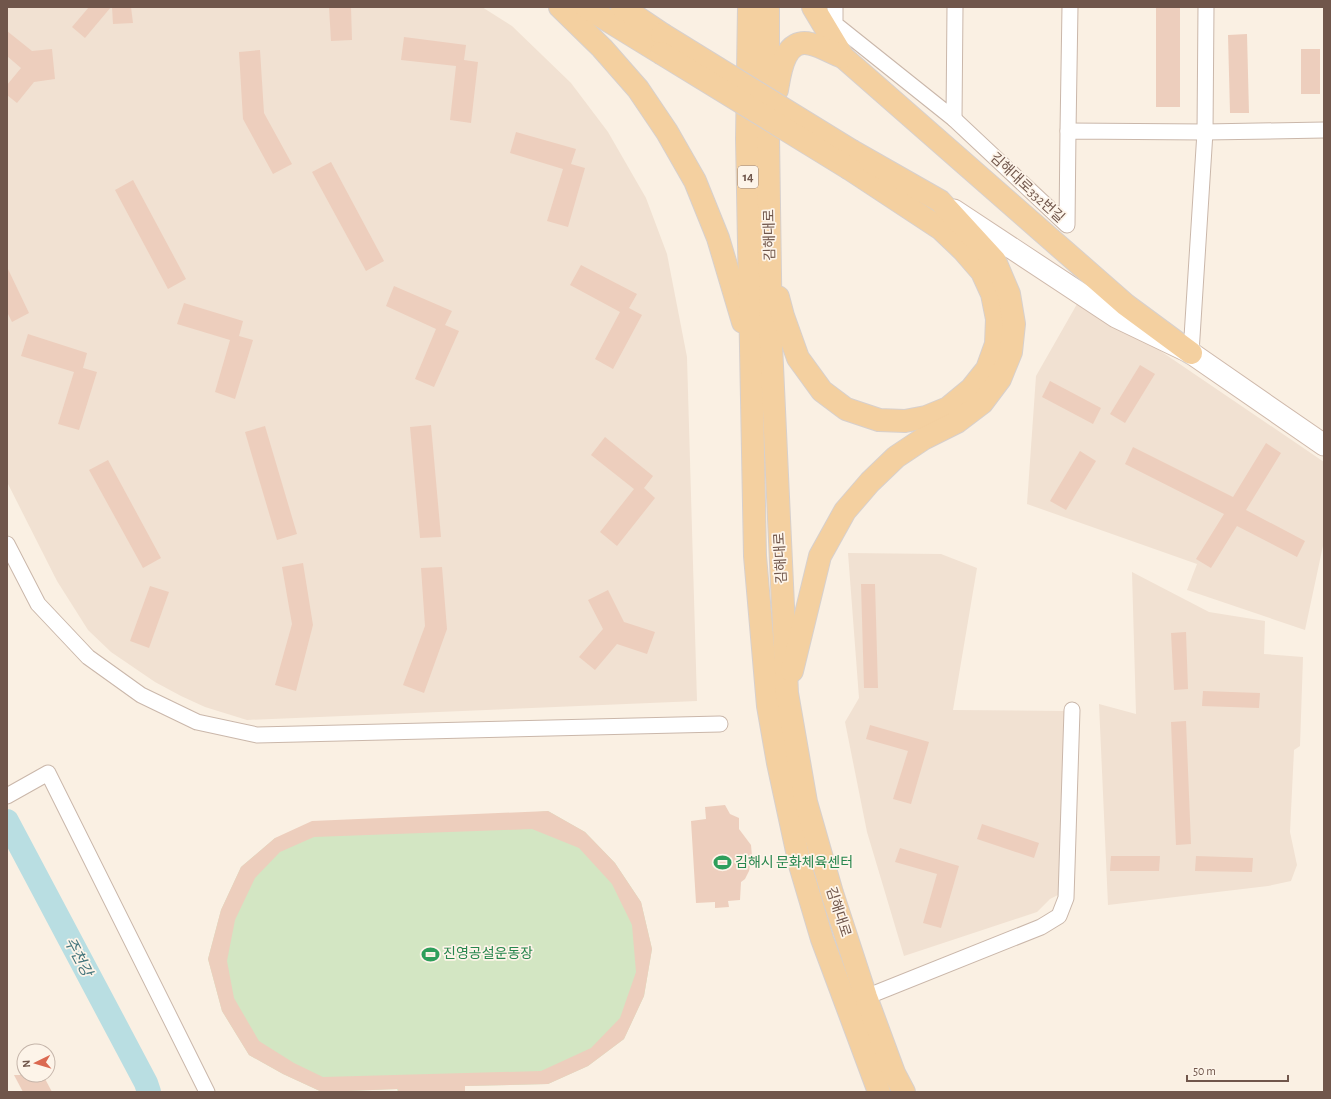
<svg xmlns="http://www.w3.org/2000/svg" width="1331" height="1099" font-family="'Alegreya Sans','Noto Sans KR',sans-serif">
  <rect width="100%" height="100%" fill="#faf0e3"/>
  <g fill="#f1e1d2">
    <path d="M7,7H482L512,26L571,83L608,132L646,198L667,254L687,357L697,701L247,720L205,707L181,696L155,682L111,652L88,630L57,581L7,482Z"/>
    <path d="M1081,297L1324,462V541L1305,630L1187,590L1197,564L1027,504L1036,376Z"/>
    <path d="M848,553L941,554L977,568L953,710L1064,711L1060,894L1050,899L1037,912L904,956L867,832L845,722L859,698Z"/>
    <path d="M1132,572L1209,612L1265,621L1264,654L1303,657L1300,746L1294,750L1290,832L1297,865L1291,881L1268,886L1108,905L1099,704L1136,714Z"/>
  </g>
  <path fill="#d3e6c3" d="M548,811L585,832L615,863L641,902L652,949L644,996L624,1039L588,1066L548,1084L465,1086V1092H398L397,1089L322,1092L283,1074L249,1055L222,1011L208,959L221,910L241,867L275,838Z"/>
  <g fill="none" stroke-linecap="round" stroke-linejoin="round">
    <path stroke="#b9dee2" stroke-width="24" d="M7,821L146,1083L149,1092"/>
  </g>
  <g fill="#edcebd" fill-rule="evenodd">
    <path d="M89,7H111L85,38L72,27Z"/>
    <path d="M112,7H131L133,23L113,24Z"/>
    <path d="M329,7H351L352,40L331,41Z"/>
    <rect x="1156" y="7" width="24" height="100"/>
    <path d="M7,31L32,51L52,49L55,79L34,82L17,103L7,95V85L21,68L7,56Z"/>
    <path d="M1247,34L1249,113H1230L1228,35Z"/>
    <path d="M404,37L466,45L464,60L478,62L471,123L450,120L456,66L401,60Z"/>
    <rect x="1301" y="49" width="19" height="45"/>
    <path d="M260,50L264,113L292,164L273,174L243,119L239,52Z"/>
    <path d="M516,132L576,149L571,164L585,168L568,227L547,221L563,169L510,153Z"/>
    <path d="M331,162L384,261L366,271L312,172Z"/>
    <path d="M133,180L186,279L168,289L115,190Z"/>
    <path d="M581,265L637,294L629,308L642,315L613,369L595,359L620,312L570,285Z"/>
    <path d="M7,267L29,313L12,322L7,312Z"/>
    <path d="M394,286L452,311L445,325L459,331L434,387L415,379L436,329L386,306Z"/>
    <path d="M184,303L243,321L239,336L253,340L235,399L215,392L230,340L177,324Z"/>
    <path d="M28,334L87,353L83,368L97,372L79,430L58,424L74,372L21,356Z"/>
    <path d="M1140,365L1155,374L1125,423L1110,414Z"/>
    <path d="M1050,381L1101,408L1093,424L1042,397Z"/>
    <path d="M431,425L441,537L420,538L410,427Z"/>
    <path d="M265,426L297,534L277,540L245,432Z"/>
    <path d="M605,437L653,476L644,488L655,498L617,546L600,532L634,489L591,455Z"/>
    <path d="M1266,443L1281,453L1246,510L1305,541L1297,557L1237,526L1211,568L1196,559L1224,514L1125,464L1133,447L1233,497Z"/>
    <path d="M1080,451L1096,461L1066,510L1050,501Z"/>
    <path d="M108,460L161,558L143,568L89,470Z"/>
    <path d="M303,563L313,625L296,691L275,685L292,624L282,567Z"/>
    <path d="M442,567L447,629L424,693L403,685L425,626L421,568Z"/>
    <path d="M861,584H875L878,688H864Z"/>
    <path d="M150,586L169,592L149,648L130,641Z"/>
    <path d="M608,590L624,622L655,632L647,654L617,644L595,670L579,657L603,629L588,600Z"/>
    <path d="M1186,632L1188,689L1174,690L1171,633Z"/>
    <path d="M1203,691L1260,693L1259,708L1202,706Z"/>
    <path d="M1186,721L1191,844L1176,845L1171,722Z"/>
    <path d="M870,725L929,742L911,804L893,799L908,751L866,739Z"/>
    <path d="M725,805L730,814L739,818V829L751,845L752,856L749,871L745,879L741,882L740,900L728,901L729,907L715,908V902L696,903L691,821L706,819L705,807Z"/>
    <path d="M548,811L585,832L615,863L641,902L652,949L644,996L624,1039L588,1066L548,1084L465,1086V1092H398V1089L322,1092L283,1074L249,1055L222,1011L208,959L221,910L241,867L275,838L312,821ZM532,829L579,848L612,884L632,925L636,972L620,1018L591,1048L541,1071L323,1077L294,1063L259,1041L234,998L227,961L235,920L255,878L280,852L314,837Z"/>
    <path d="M982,824L1039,843L1034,858L977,839Z"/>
    <path d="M900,848L959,866L941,928L923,923L937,874L895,862Z"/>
    <path d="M1111,856H1160L1159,871H1110Z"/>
    <path d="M1196,856L1253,858L1252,872L1195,871Z"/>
    <path d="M14,1075H43L52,1092H23Z"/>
  </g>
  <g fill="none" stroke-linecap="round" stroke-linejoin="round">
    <defs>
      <g id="minor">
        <path d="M835,7V24L954,119L955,7"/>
        <path d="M954,119L1067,225L1068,131L1205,132L1324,130"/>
        <path d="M1068,131L1070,7"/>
        <path d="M1191,353L1205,132L1206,7"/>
        <path d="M7,544L38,604L88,657L141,695L197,722L257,735L720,724"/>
        <path d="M7,796L48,773L207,1092"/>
        <path d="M866,997L1041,927L1059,916L1066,898L1072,710"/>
      </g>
      <path id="secondary" d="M954,210L1116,317L1191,353L1324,445"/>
      <g id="primary">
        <path d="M560,7L602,48L638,89L667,132L695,181L718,238L743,322"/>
        <path d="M586,7L661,53"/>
        <path d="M622,7L662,34"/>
        <path d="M749,7L747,139L755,556L768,706L778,763L800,865L822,939L879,1092"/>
        <path d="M768,7V136L771,344L787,693L806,802L832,893L866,997L894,1073L904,1092"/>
        <path d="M813,7L843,57L1126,305L1191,353"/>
        <path d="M777,90C780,73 784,37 811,44C821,46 832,53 843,57"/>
        <path d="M778,297L783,316L798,358L822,391L846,409L879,420L905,421L926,417L948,408L971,389L987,369L996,344L997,319L992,294L982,272L963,250L941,229L850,169"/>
        <path d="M792,671L820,556L845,511L870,482L896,457L923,439L957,422L982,403L1000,379L1011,352L1014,324L1009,294L995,261L940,201L852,151"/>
      </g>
    </defs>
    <use href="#minor" stroke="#cab7aa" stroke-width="17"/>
    <use href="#secondary" stroke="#cfb9ab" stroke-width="23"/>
    <use href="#primary" stroke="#d7d0cd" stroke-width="24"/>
    <use href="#minor" stroke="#fff" stroke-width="15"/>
    <use href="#secondary" stroke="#fff" stroke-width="21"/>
    <use href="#primary" stroke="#f4d0a0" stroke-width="22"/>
    <defs>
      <g id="primary-bridge">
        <path d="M662,34L852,151"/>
        <path d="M661,53L850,169"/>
      </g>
    </defs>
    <use href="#primary-bridge" stroke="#d7d0cd" stroke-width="24" stroke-linecap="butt"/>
    <use href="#primary-bridge" stroke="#f4d0a0" stroke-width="22"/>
  </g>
  <defs>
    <symbol id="stadium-bare" viewBox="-9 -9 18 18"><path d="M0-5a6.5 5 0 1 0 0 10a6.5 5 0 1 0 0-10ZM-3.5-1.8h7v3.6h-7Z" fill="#2e9e5b" stroke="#fdf4e9" stroke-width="2.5" paint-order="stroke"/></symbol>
  </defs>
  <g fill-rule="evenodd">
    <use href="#stadium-bare" x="710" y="850" width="25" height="25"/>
    <use href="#stadium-bare" x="418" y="942" width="25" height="25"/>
  </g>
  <g text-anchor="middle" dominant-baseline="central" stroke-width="3.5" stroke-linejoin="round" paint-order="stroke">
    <rect fill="#fdf4e9" stroke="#9a857a" stroke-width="1" x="738" y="166" width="20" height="22" rx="3"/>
    <g font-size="13" font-weight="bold" fill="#70564b">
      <text x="748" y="177">14</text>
    </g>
    <g font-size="14" fill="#70564b" stroke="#fdf4e9">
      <text transform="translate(1027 188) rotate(43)">김해대로332번길</text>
      <text transform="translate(770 235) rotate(-91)">김해대로</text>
      <text transform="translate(781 558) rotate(-93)">김해대로</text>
      <text transform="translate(838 912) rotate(72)">김해대로</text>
    </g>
    <g font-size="14" fill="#27864d" stroke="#fdf4e9" text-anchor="start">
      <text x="735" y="863">김해시 문화체육센터</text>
      <text x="443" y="954">진영공설운동장</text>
    </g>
    <g font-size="15" font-style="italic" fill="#43747b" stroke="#fdf4e9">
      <text transform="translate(78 957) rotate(62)">주천강</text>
    </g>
  </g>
  <rect width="1331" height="1099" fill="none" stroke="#70564b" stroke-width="16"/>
  <g transform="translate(36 1063) rotate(265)"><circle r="19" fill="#fdf4e9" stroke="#c5b5aa"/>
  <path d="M0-3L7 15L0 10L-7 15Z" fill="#db6951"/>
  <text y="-6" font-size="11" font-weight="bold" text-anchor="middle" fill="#70564b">N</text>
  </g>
  <path d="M1187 1075v6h101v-6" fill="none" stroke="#70564b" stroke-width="2"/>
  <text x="1193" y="1075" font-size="12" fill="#70564b" stroke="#fdf4e9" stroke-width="3" paint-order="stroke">50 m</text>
</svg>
